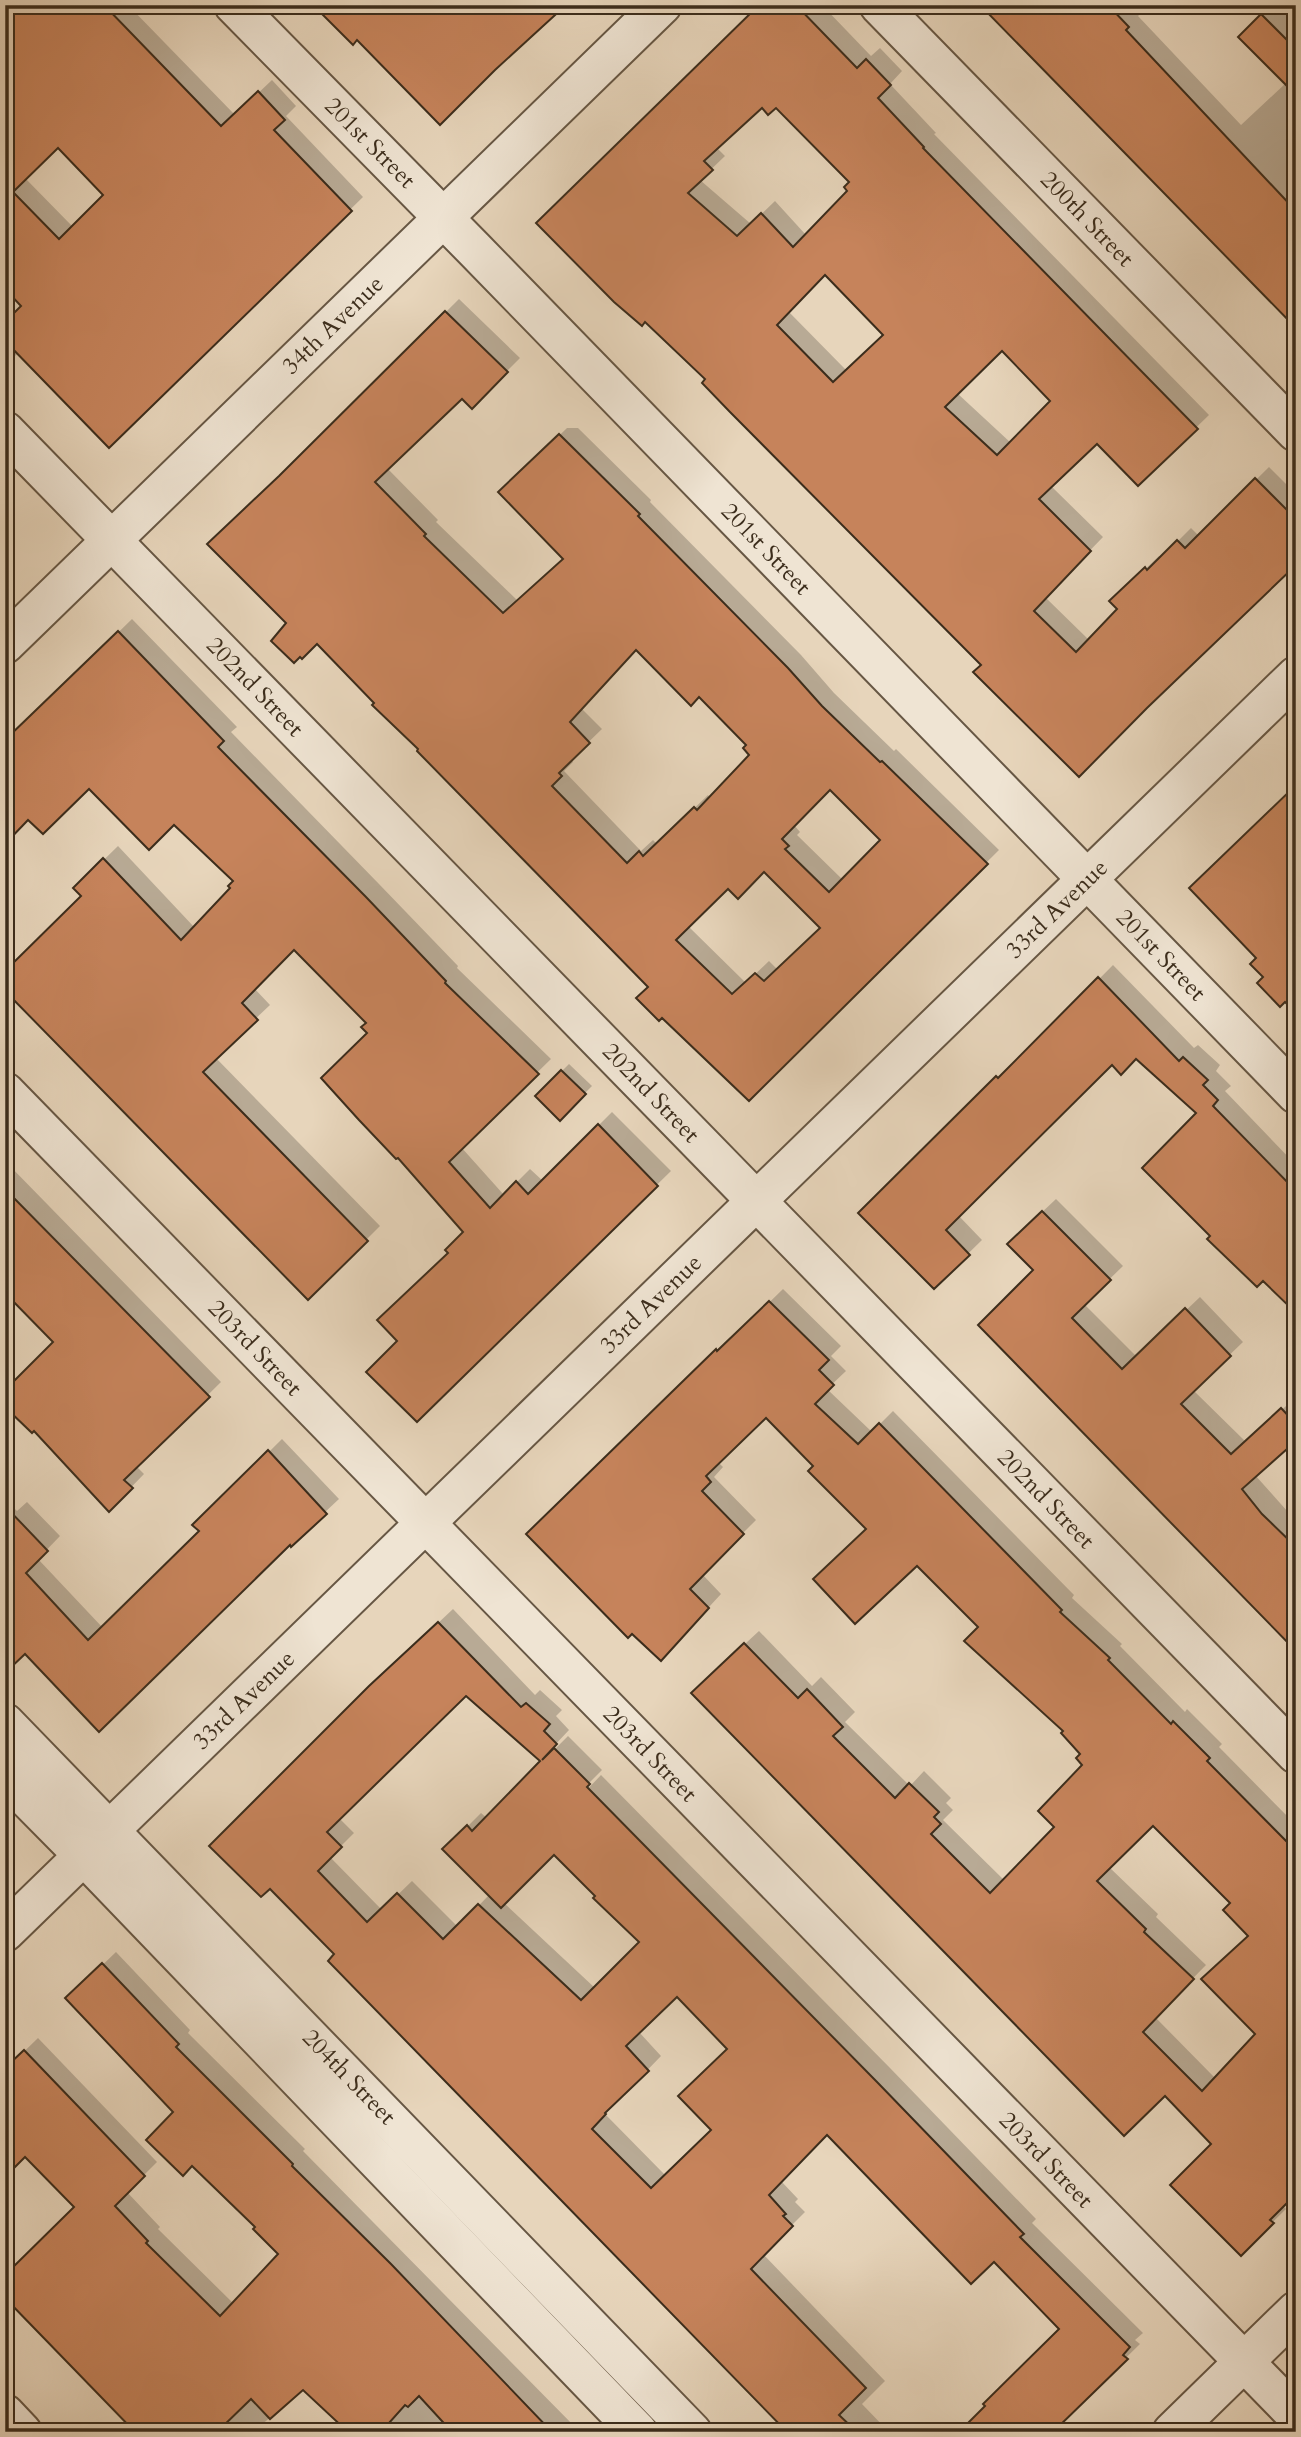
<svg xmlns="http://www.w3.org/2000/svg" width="1301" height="2437" font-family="Cardo,serif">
  <rect width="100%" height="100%" fill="#e7d5bb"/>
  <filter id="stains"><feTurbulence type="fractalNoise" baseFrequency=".00286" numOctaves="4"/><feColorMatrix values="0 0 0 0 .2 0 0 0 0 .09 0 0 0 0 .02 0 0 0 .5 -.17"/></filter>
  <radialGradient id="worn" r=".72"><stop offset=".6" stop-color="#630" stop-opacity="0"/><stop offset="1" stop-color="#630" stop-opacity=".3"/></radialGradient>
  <g fill="#0003" fill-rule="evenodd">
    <path d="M5,5H128L235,115L272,80L296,106L286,116L363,197L109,446L19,352L13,358L5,350V323L24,306L5,287ZM58,146L106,195L73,227L25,178Z"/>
    <path d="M762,5H822L871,56L880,48L902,71L890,84L936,133L934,134L1209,415L1138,484L1097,441L1051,486L1103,537L1045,597L1089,640L1119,609L1112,601L1159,556L1161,558L1191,528L1199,536L1269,467L1296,494V562L1181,673L983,665L708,379L645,320L616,301ZM762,105H776L851,182L850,191L806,235L775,201L751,224L700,180L725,156L716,147ZM825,272L885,335L847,371L788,311ZM1002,348L1053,401L1011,443L957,393Z"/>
    <path d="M983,5H1134L1141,13L1138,16L1241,125L1286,83L1240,37L1272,5H1296V326Z"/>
    <path d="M459,299L520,358L472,406L462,396L387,468L438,520L436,522L518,601L565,558L501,492L567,428H578L651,500L650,502L801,655L834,693L894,751L896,749L999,850L749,1099L650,986L317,641L288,623L294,463ZM636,648L699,695L748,745L751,755L710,798L708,795L657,844L653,840L641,851L564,771L573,762L571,759L602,729L581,708ZM830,788L882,840L843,880L797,835L800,832L794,825ZM764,870L822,928L778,970L769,961L746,983L688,926L728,886Z"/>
    <path d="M132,619L237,727L231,732L379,884L458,966L457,968L551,1059L461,1147L504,1195L530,1169L543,1181L612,1112L671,1171L417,1420L399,1341L450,1252L466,1232L369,1033V1023L294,948L254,988L270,1005L215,1057L380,1226L308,1298L84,896L75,888L118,846L195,928L233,888L235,881L174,822L89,786L5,743Z"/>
    <path d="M1113,965L1194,1048L1198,1045L1220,1065L1216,1071L1231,1086L1225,1091L1296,1165V1291L1263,1279L1212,1236L1199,1113L1136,1057L1112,1063L958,1215L982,1240L934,1287L861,1213L1011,1064L1013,1066Z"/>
    <path d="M569,1064L592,1086L560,1118L537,1096Z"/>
    <path d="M5,1161L221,1382L136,1466L144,1474L109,1510L34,1429L11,1410L5,1415V1386L9,1389L56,1342L9,1295L5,1298Z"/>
    <path d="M1056,1199L1123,1266L1084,1304L1137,1357L1200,1297L1243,1342L1193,1390L1246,1442L1296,1397V1438L1255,1475L1296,1521V1647L1035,1270L1022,1231Z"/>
    <path d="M783,1289L841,1346L831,1356L846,1371L827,1389L872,1432L893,1411L1074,1595L1072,1598L1122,1644L1120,1646L1185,1712L1187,1709L1222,1744L1219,1747L1296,1825V2192L1282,2205L1286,2209L1241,2253L1214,2144L1165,2094L707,1679L759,1631L812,1686L821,1677L855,1712L845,1722L910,1786L924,1771L951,1798L946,1803L953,1810L943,1820L1004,1880L1056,1827L1085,1765L1082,1754L980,1628L917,1563L868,1528L815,1466L766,1415L718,1462L723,1467L714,1477L756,1520L702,1574L721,1594L674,1645L529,1534L730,1337L732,1339ZM1153,1824L1232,1903L1250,1935L1257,2034L1216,2079L1155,2017L1206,1965L1156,1917L1158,1914L1109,1867Z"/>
    <path d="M282,1439L339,1499L291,1544L290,1543L99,1729L25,1651L5,1653V1499L17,1511L27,1502L60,1536L38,1559L103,1628L201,1531L195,1525Z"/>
    <path d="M453,1609L535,1695L540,1690L562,1710L556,1716L569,1730L553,1747L555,1749L568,1736L602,1770L580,1792L582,1795L601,1775L891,2069L1036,2219L1032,2223L1143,2333L1135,2340L1140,2344L1050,2432L1062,2329L994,2260L827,2133L781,2181L798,2199L795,2202L805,2212L763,2254L885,2381L862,2404L889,2432H790L270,1886L385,1673ZM466,1693L543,1761L487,1818L481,1813L445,1849L490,1894L458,1927L412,1881L382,1910L330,1857L354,1833L339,1818ZM554,1853L641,1942L595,1988L504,1903ZM677,1994L730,2049L713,2130L666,2176L605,2114L661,2056L639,2032Z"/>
    <path d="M116,1952L190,2030L188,2033L305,2149L303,2151L580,2432H349L303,2388L257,2429L259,2432H138L76,2207L5,2070L38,2038L157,2162L127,2192L160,2227L158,2229L234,2304L281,2254L258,2227L176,2112L68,1998Z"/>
  </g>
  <g fill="#c6835b" stroke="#3c2d1c" stroke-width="2" fill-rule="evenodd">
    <path d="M5,5H104L221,126L258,91L285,120L274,130L352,211L109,448L5,341V322L21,306L5,289ZM58,148L103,195L59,239L13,192Z"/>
    <path d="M313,5H566L495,70L440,125L357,40L353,45Z"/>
    <path d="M759,5H796L857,68L866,59L891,85L878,98L924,147L923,148L1198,429L1138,486L1097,444L1039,499L1091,551L1034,611L1076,652L1117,609L1109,601L1145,567L1147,570L1177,540L1185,548L1255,478L1296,519V565L1147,708L1079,777L973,672L981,665L730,412L702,383L705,379L645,322L642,326L614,302L536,223ZM762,108L768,115L776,108L849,182L844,187L847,191L793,247L761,213L737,236L688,193L713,170L704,161ZM825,275L883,335L833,382L777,325ZM1002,351L1050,401L997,455L945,407Z"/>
    <path d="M980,5H1108L1129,27L1126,30L1296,211V328Z"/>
    <path d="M1261,14L1296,49V95L1238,37Z"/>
    <path d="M445,311L508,372L472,409L462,399L375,482L426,534L424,536L503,613L563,559L498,492L559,434L640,514L638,516L788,668L822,706L880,762L882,761L988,864L749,1101L662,1018L659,1021L636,998L648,987L417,751L418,749L372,705L374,703L317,644L302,659L300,657L294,663L271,641L286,623L207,544L279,476ZM636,650L691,706L699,697L746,745L743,748L749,755L697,810L694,807L643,856L639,851L627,863L552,786L562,776L559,773L590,743L570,722ZM830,790L880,840L829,892L785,849L789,846L782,839ZM764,872L820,928L764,981L755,973L732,994L676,940L728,889L738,899Z"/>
    <path d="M118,631L224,741L218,747L366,897L446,981L445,983L539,1074L449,1162L490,1208L516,1181L528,1194L598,1124L658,1186L417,1422L366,1372L397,1341L377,1320L448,1253L445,1250L463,1232L398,1158L396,1159L359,1120L321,1078L367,1033L361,1027L366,1023L294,950L242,1003L258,1020L203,1072L368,1241L308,1300L5,991V971L81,896L73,888L103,858L181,940L230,888L228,886L233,881L174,825L149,850L89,789L43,834L28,820L5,844V740Z"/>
    <path d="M1296,785V1013L1285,1002L1280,1007L1257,983L1263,977L1250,964L1256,958L1189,888Z"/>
    <path d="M1098,977L1179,1061L1183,1057L1208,1080L1203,1085L1218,1100L1213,1106L1296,1191V1313L1263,1281L1257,1287L1207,1239L1210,1236L1142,1168L1196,1113L1136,1059L1121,1075L1112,1065L946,1230L970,1255L934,1289L858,1213L996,1076L998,1078Z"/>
    <path d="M561,1070L586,1094L560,1121L535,1096Z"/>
    <path d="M5,1189L210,1397L124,1480L133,1488L109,1512L34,1431L32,1433L5,1407V1390L53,1342L5,1293Z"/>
    <path d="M1042,1211L1111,1280L1072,1318L1122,1369L1185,1308L1231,1356L1181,1404L1231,1454L1281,1408L1296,1424V1441L1242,1489L1262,1514L1296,1547V1651L978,1325L1033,1270L1007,1244Z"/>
    <path d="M769,1301L829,1360L819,1370L834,1385L815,1404L858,1444L879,1423L1062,1610L1060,1612L1110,1658L1108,1660L1171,1724L1173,1721L1210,1758L1207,1761L1296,1851V2194L1270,2220L1274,2223L1241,2256L1170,2185L1211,2144L1165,2096L1124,2136L691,1693L744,1643L798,1698L807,1689L843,1727L833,1736L895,1798L909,1783L939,1812L934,1817L941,1824L931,1834L990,1893L1054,1827L1038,1811L1082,1765L1076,1758L1080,1754L1061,1733L1063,1731L964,1641L978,1627L917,1566L855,1624L813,1579L866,1529L808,1471L813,1466L766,1418L706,1476L711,1482L702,1491L744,1534L690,1589L709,1608L661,1661L632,1634L628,1638L526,1534L716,1349L717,1351ZM1153,1826L1230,1903L1223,1910L1248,1936L1201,1979L1255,2034L1202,2091L1143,2032L1194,1979L1144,1932L1146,1929L1097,1881Z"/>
    <path d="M268,1450L327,1514L291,1547L290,1545L99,1732L25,1654L5,1673V1506L48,1551L26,1573L88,1640L199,1531L192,1525Z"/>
    <path d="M438,1622L521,1707L526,1703L550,1724L544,1731L557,1744L542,1760L554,1748L590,1784L587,1787L878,2083L1024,2234L1020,2237L1130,2347L1123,2355L1128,2359L1053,2432H959L985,2406L983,2404L1059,2329L994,2262L971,2284L827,2135L769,2195L786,2214L783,2216L793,2226L751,2269L866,2388L839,2415L857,2432H787L328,1961L334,1954L270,1889L261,1897L209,1846L369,1686ZM466,1696L540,1761L472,1831L467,1825L442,1849L501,1908L554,1855L595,1896L593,1898L639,1942L581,2000L478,1904L443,1939L397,1893L367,1922L318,1871L342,1847L327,1832ZM677,1997L727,2049L678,2096L711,2130L651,2188L592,2129L606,2114L605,2113L649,2071L626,2046Z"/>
    <path d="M102,1963L179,2044L176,2047L293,2164L292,2166L391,2264L552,2432H452L419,2396L408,2407L405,2405L381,2432H348L303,2390L270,2419L251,2399L217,2432H135L5,2298V2275L74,2207L25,2157L5,2177V2068L24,2050L145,2176L115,2206L148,2241L146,2243L220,2316L278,2254L253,2229L255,2227L192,2166L183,2176L146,2140L173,2112L65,1998Z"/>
  </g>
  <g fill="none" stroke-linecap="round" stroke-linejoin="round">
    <defs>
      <g id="minor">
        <path d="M234,5L474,249L1296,1094"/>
        <path d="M879,5L1296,432"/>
        <path d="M5,431L1296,1754"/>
        <path d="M5,644L662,5"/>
        <path d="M5,1092L1296,2415"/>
        <path d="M5,1723L692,2432"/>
        <path d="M5,1776L84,1856L638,2432"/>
        <path d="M5,1932L1296,676"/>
        <path d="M5,2414L22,2432"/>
        <path d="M1172,2432L1296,2311"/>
      </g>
    </defs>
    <use href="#minor" stroke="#675744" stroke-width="42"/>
    <use href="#minor" stroke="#efe4d3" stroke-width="38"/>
  </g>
  <g text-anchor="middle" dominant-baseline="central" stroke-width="6" stroke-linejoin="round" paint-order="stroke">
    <g font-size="24" fill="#3c2d1c" stroke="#efe4d3">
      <text transform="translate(370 143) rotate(45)">201st Street</text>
      <text transform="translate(1087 219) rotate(46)">200th Street</text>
      <text transform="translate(333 325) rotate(-44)">34th Avenue</text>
      <text transform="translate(766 549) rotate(46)">201st Street</text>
      <text transform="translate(255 687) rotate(46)">202nd Street</text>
      <text transform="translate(1057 909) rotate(-44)">33rd Avenue</text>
      <text transform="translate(1161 955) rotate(46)">201st Street</text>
      <text transform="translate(651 1093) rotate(46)">202nd Street</text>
      <text transform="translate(651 1304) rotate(-44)">33rd Avenue</text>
      <text transform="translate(255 1348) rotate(46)">203rd Street</text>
      <text transform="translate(1046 1499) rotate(46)">202nd Street</text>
      <text transform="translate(244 1700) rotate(-44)">33rd Avenue</text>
      <text transform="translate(650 1754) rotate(46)">203rd Street</text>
      <text transform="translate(349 2077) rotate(46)">204th Street</text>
      <text transform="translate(1046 2160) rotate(46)">203rd Street</text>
    </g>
  </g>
  <rect width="1301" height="2437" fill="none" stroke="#e7d5bb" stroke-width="28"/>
  <rect x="7" y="7" width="1287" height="2423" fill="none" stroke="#3c2d1c" stroke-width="3.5"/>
  <rect x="14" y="14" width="1273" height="2409" fill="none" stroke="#3c2d1c" stroke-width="2"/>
  <rect width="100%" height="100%" filter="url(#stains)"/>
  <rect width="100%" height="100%" fill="url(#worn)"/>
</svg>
